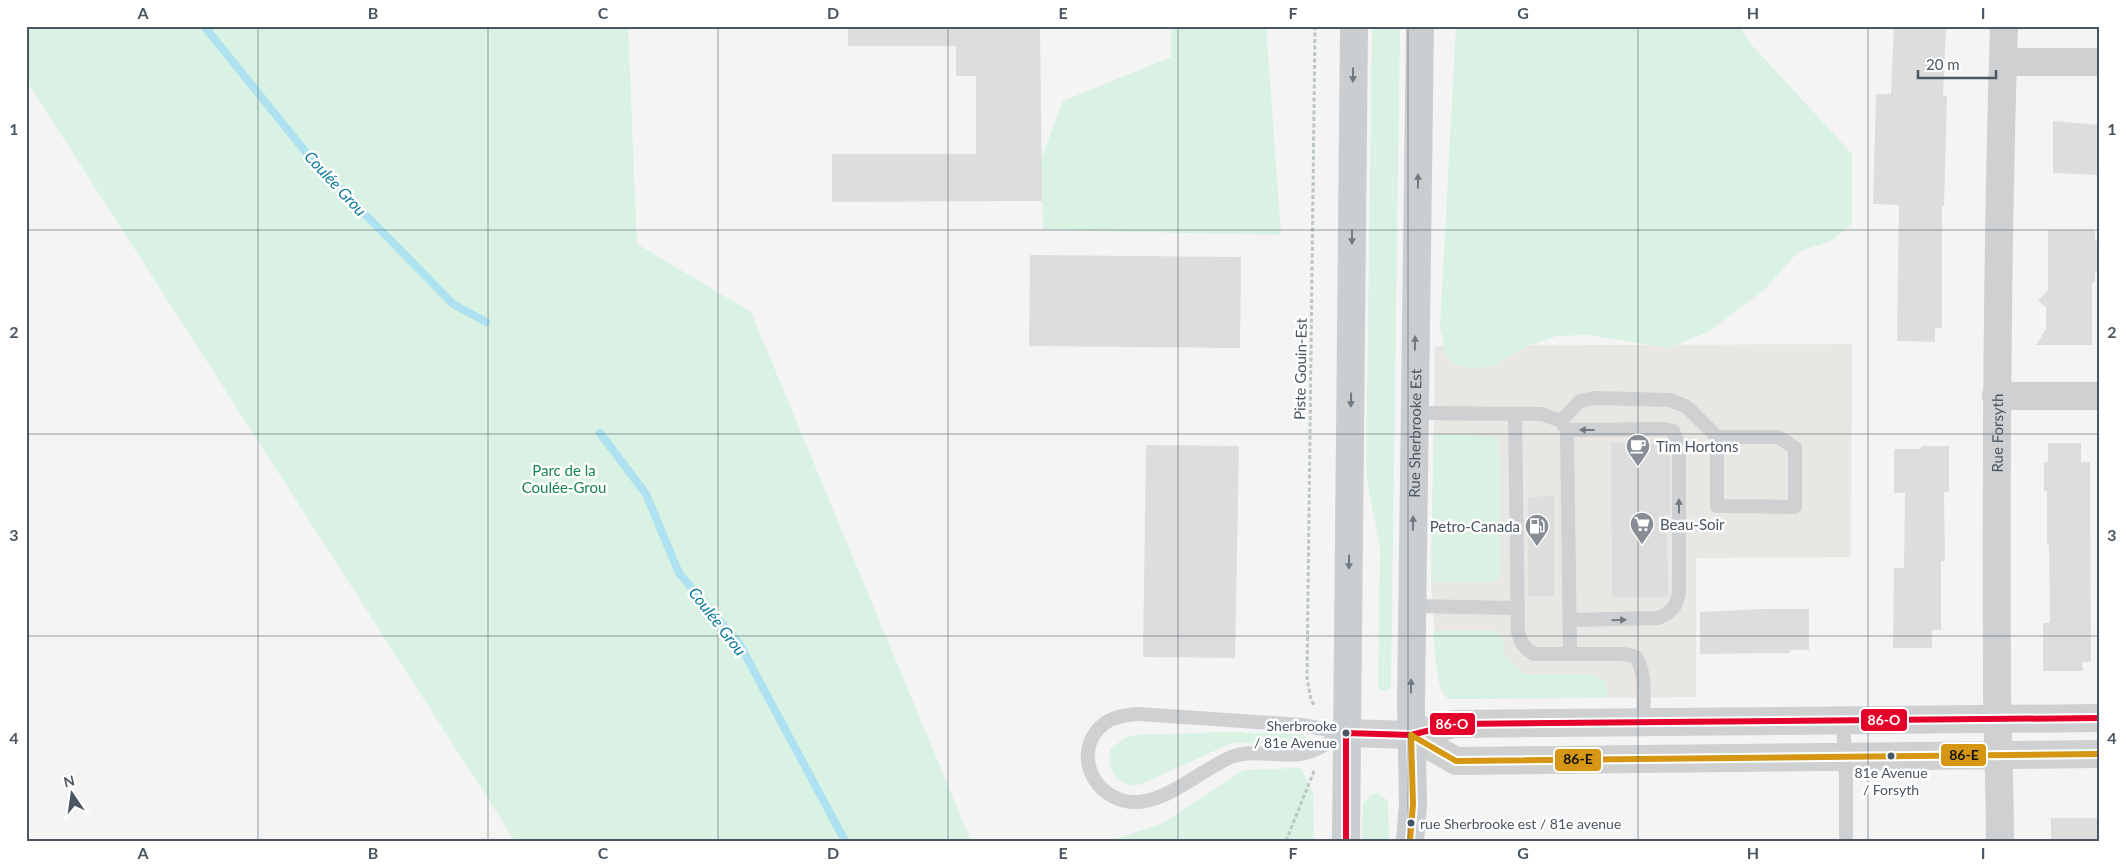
<svg xmlns="http://www.w3.org/2000/svg" width="2126" height="867" font-family="Lato,sans-serif">
  <rect width="100%" height="100%" fill="#f4f4f4"/>
  <path fill="#e8e7e3" d="M1852,344L1851,557L1696,558V697L1448,699L1441,690L1438,678L1431,582L1435,346Z"/>
  <g fill="#d9f2e3">
    <path d="M26,26H628L637,244L751,312L971,841H515L26,80Z"/>
    <path d="M1171,26H1266L1281,235L1043,230L1041,159L1063,101L1171,57Z"/>
    <path d="M1372,26H1400L1391,684V688L1384,691L1379,688L1378,684L1380,549L1366,474Z"/>
    <path d="M1456,26H1740L1749,42L1852,154V224L1831,241L1798,252L1764,290L1708,332L1668,348L1589,335L1557,336L1527,346L1493,366L1472,369L1454,364L1446,355L1440,328Z"/>
    <path d="M1434,434L1491,436L1496,437L1499,440L1500,573L1496,582H1431Z"/>
    <path d="M1496,631L1503,638L1505,656L1524,674L1595,675L1605,681L1608,698L1448,699C1434,680 1436,654 1433,631Z"/>
    <path d="M1228,732L1302,734L1306,738L1299,744L1232,743L1139,785C1117,787 1107,770 1110,750L1124,738L1134,735Z"/>
    <path d="M1301,768L1313,793L1314,841H1109L1161,824L1244,770Z"/>
    <path d="M1378,793L1388,801L1389,841H1362L1363,803L1372,794Z"/>
  </g>
  <g fill="none" stroke-linecap="round" stroke-linejoin="round">
    <g stroke="#aee2f0" stroke-width="8">
      <path d="M204,26L313,161L453,304L486,322"/>
      <path d="M600,433L646,494L679,573L739,643L845,841"/>
    </g>
  </g>
  <g fill="#ddddde">
    <path d="M848,26H1040L1042,201L832,202V154H976V76H956V46H848Z"/>
    <path d="M1894,26H1946L1943,96H1947L1944,206H1942V328H1935V342L1897,341L1899,205L1873,204L1876,94H1891Z"/>
    <path d="M2053,121L2100,125V175L2053,173Z"/>
    <path d="M2048,230H2095V241H2100V272H2095V282H2092V345H2036L2046,329V307L2038,301L2048,290Z"/>
    <path d="M1030,255L1241,257L1240,348L1029,346Z"/>
    <path d="M1668,442L1670,450V515L1667,516L1668,597H1612L1611,443Z"/>
    <path d="M2048,443H2081V462H2090L2091,662H2082L2083,671H2043V623H2050L2049,545H2047V491H2044V462H2048Z"/>
    <path d="M1146,445L1239,446L1235,658L1143,657Z"/>
    <path d="M1921,446H1949V492H1944L1945,561H1941V630H1932V648H1893L1894,568H1904L1905,493H1894V449H1921Z"/>
    <path d="M1554,496V596H1528V497Z"/>
    <path d="M1764,609H1809V650H1790V653L1700,654V612Z"/>
    <rect x="2051" y="818" width="49" height="23"/>
  </g>
  <g fill="none" stroke-linecap="round" stroke-linejoin="round">
    <g stroke="#bcc7c4" stroke-width="3" stroke-dasharray="4 2.5" stroke-linecap="butt">
      <path d="M1315,26L1307,678L1311,700L1315,706"/>
      <path d="M1286,841L1314,771"/>
    </g>
    <g stroke="#ced0d2" stroke-width="14">
      <path d="M1414,413L1542,414L1561,421L1567,430L1570,654"/>
      <path d="M1515,414L1518,632C1521,642 1524,649 1534,654H1624L1636,657C1647,674 1643,702 1643,722"/>
      <path d="M1561,421L1580,401L1594,398L1670,400L1687,407L1717,437H1778L1795,448V507L1717,506V437"/>
      <path d="M1567,430L1665,429L1673,431L1679,448V591C1677,606 1673,612 1658,618L1570,620"/>
      <path d="M1412,606L1517,608"/>
      <path d="M1138,714L1302,725L1346,733C1332,740 1316,752 1301,754C1278,757 1251,748 1229,758C1199,771 1160,809 1125,801C1089,793 1073,747 1105,723C1115,716 1127,715 1138,714Z"/>
      <path d="M1843,720L1846,780V841"/>
    </g>
    <g stroke="#ced0d2" stroke-width="28">
      <path d="M2003,62H2100"/>
      <path d="M1996,396H2100"/>
      <path d="M1346,733L1411,735L1454,724L2100,718"/>
      <path d="M1411,735L1456,761L2100,754"/>
      <path id="s1" d="M2000,841C2000,787 1997,734 1997,681C1996,463 1997,245 2004,26"/>
    </g>
    <g stroke="#caced1" stroke-width="28">
      <path d="M1346,841L1354,26"/>
      <path id="s2" d="M1410,841L1413,804L1411,704L1420,26"/>
    </g>
    <defs>
      <path id="bus-1" d="M1346,841V733L1411,735L1454,724L2100,718"/>
      <g id="bus-2">
        <path d="M1411,735L1456,761L2100,754"/>
        <path d="M1410,841L1413,804L1411,735"/>
      </g>
    </defs>
    <use href="#bus-1" stroke="#fff" stroke-width="10"/>
    <use href="#bus-2" stroke="#fff" stroke-width="10"/>
    <use href="#bus-1" stroke="#e4002b" stroke-width="6"/>
    <use href="#bus-2" stroke="#d49613" stroke-width="6"/>
  </g>
  <defs><path id="oneway-solid" d="M-6-.8H1V-3.2L6.5 0L1 3.2V.8H-6Z" transform="scale(1.25)"/></defs>
  <g fill="#707a83">
    <use href="#oneway-solid" transform="translate(1353 75) rotate(90)"/>
    <use href="#oneway-solid" transform="translate(1418 181) rotate(-89)"/>
    <use href="#oneway-solid" transform="translate(1352 237) rotate(90)"/>
    <use href="#oneway-solid" transform="translate(1415 343) rotate(-89)"/>
    <use href="#oneway-solid" transform="translate(1351 400) rotate(91)"/>
    <use href="#oneway-solid" transform="translate(1413 523) rotate(-89)"/>
    <use href="#oneway-solid" transform="translate(1349 562) rotate(91)"/>
    <use href="#oneway-solid" transform="translate(1411 686) rotate(-89)"/>
  </g>
  <g fill="#727b83">
    <use href="#oneway-solid" transform="translate(1587 430) rotate(180)"/>
    <use href="#oneway-solid" transform="translate(1679 506) rotate(-90)"/>
    <use href="#oneway-solid" transform="translate(1619 620) rotate(-1)"/>
  </g>
  <path fill="none" stroke="#4a5661" stroke-width="1" stroke-opacity="0.55" d="M258,26V841M488,26V841M718,26V841M948,26V841M1178,26V841M1408,26V841M1638,26V841M1868,26V841M26,230H2100M26,434H2100M26,636H2100"/>
  <defs>
    <symbol id="cafe-pin" viewBox="-11 -11 22 30"><path d="M0 17L-7.5 6A9.5 9.5 0 1 1 7.5 6Z" fill="#868d94" stroke="#fff"/><path d="M-5.5-4.5H6V0H3Q3 3.5 0 3.5H-2.5Q-5.5 3.5-5.5 0ZM3-3.2v2h1.7v-2ZM-6 4.5H4V6H-6Z" fill="#fff"/></symbol>
    <symbol id="supermarket-pin" viewBox="-11 -11 22 30"><path d="M0 17L-7.5 6A9.5 9.5 0 1 1 7.5 6Z" fill="#868d94" stroke="#fff"/><path d="M-6-5.5h2.5l.6 2H6L4.5 2H-2.5L-4.4-4H-6ZM-1.5 3.2a1.3 1.3 0 1 0 .1 0ZM3 3.2a1.3 1.3 0 1 0 .1 0Z" fill="#fff"/></symbol>
    <symbol id="fuel-pin" viewBox="-11 -11 22 30"><path d="M0 17L-7.5 6A9.5 9.5 0 1 1 7.5 6Z" fill="#868d94" stroke="#fff"/><path d="M-5.5-6h7V0h2V4h1.3V-2.5L3-4.5l.8-.8L6-3V5H2.5V1h-1V6h-7ZM-4.2-4.7v3.2H.2V-4.7Z" fill="#fff"/></symbol>
  </defs>
  <g fill-rule="evenodd">
    <use href="#cafe-pin" x="1624" y="432" width="28" height="38"/>
    <use href="#supermarket-pin" x="1628" y="510" width="28" height="38"/>
    <use href="#fuel-pin" x="1523" y="512" width="28" height="38"/>
  </g>
  <g fill="#4a5661" stroke="#fff" stroke-width="2">
    <circle cx="1346" cy="733" r="4.5"/>
    <circle cx="1891" cy="756" r="4.5"/>
    <circle cx="1411" cy="823" r="4.5"/>
  </g>
  <g text-anchor="middle" dominant-baseline="central" stroke-width="5" stroke-linejoin="round" paint-order="stroke">
    <g font-size="14" fill="#4a5661" stroke="#fff" text-anchor="end">
      <text x="1337" y="725">Sherbrooke<tspan x="1337" dy="17">/ 81e Avenue</tspan></text>
      <text x="1891" y="772" text-anchor="middle">81e Avenue<tspan x="1891" dy="17">/ Forsyth</tspan></text>
      <text x="1420" y="823" text-anchor="start">rue Sherbrooke est / 81e avenue</text>
    </g>
    <g font-size="15" fill="#4a5661" stroke="#fff">
      <text transform="translate(1300 369) rotate(-89)">Piste Gouin-Est</text>
      <text stroke="none"><textPath href="#s1" startOffset="408">Rue Forsyth</textPath></text>
      <text stroke="none"><textPath href="#s2" startOffset="408">Rue Sherbrooke Est</textPath></text>
    </g>
    <g font-size="15" fill="#4a5661" stroke="#fff" text-anchor="start">
      <text x="1656" y="446">Tim Hortons</text>
      <text x="1660" y="524">Beau-Soir</text>
      <text x="1520" y="526" text-anchor="end">Petro-Canada</text>
    </g>
    <g font-size="15" fill="#17864f" stroke="#fff">
      <text x="564" y="470">Parc de la<tspan x="564" dy="17">Coulée-Grou</tspan></text>
    </g>
    <g font-size="16" font-style="italic" fill="#0c7c9b" stroke="#fff">
      <text transform="translate(336 183) rotate(47)">Coulée Grou</text>
      <text transform="translate(718 621) rotate(52)">Coulée Grou</text>
    </g>
  </g>
  <g stroke="#fff" stroke-width="2">
    <rect x="1860" y="708" width="48" height="24" rx="5" fill="#e4002b"/>
    <rect x="1429" y="712" width="47" height="24" rx="5" fill="#e4002b"/>
    <rect x="1940" y="743" width="47" height="24" rx="5" fill="#d49613"/>
    <rect x="1554" y="748" width="48" height="24" rx="5" fill="#d49613"/>
  </g>
  <g font-size="14" text-anchor="middle" font-weight="bold" fill="#fff">
    <text x="1884" y="725">86-O</text>
    <text x="1452" y="729">86-O</text>
  </g>
  <g font-size="14" text-anchor="middle" font-weight="bold" fill="#111">
    <text x="1964" y="760">86-E</text>
    <text x="1578" y="764">86-E</text>
  </g>
  <rect width="2126" height="867" fill="none" stroke="#ffffff" stroke-width="55"/>
  <g transform="translate(72 794) rotate(347)" stroke="#ffffff" stroke-width="4" paint-order="stroke">
  <path d="M0-4L9 19L0 12L-9 19Z" fill="#4a5661"/>
  <text y="-8" font-size="14" font-weight="bold" text-anchor="middle" fill="#4a5661">N</text>
  </g>
  <path d="M1918 70v8h78v-8" fill="none" stroke="#4a5661" stroke-width="2.5"/>
  <text x="1926" y="70" font-size="15" fill="#4a5661" stroke="#ffffff" stroke-width="4" paint-order="stroke">20 m</text>
  <rect x="28" y="28" width="2070" height="812" fill="none" stroke="#4a5661" stroke-width="2"/>
  <g font-size="16" text-anchor="middle" font-weight="bold" fill="#4a5661">
    <text x="143" y="19">A</text>
    <text x="373" y="19">B</text>
    <text x="603" y="19">C</text>
    <text x="833" y="19">D</text>
    <text x="1063" y="19">E</text>
    <text x="1293" y="19">F</text>
    <text x="1523" y="19">G</text>
    <text x="1753" y="19">H</text>
    <text x="1983" y="19">I</text>
    <text x="14" y="135">1</text>
    <text x="2112" y="135">1</text>
    <text x="14" y="338">2</text>
    <text x="2112" y="338">2</text>
    <text x="14" y="541">3</text>
    <text x="2112" y="541">3</text>
    <text x="14" y="744">4</text>
    <text x="2112" y="744">4</text>
    <text x="143" y="859">A</text>
    <text x="373" y="859">B</text>
    <text x="603" y="859">C</text>
    <text x="833" y="859">D</text>
    <text x="1063" y="859">E</text>
    <text x="1293" y="859">F</text>
    <text x="1523" y="859">G</text>
    <text x="1753" y="859">H</text>
    <text x="1983" y="859">I</text>
  </g>
</svg>
